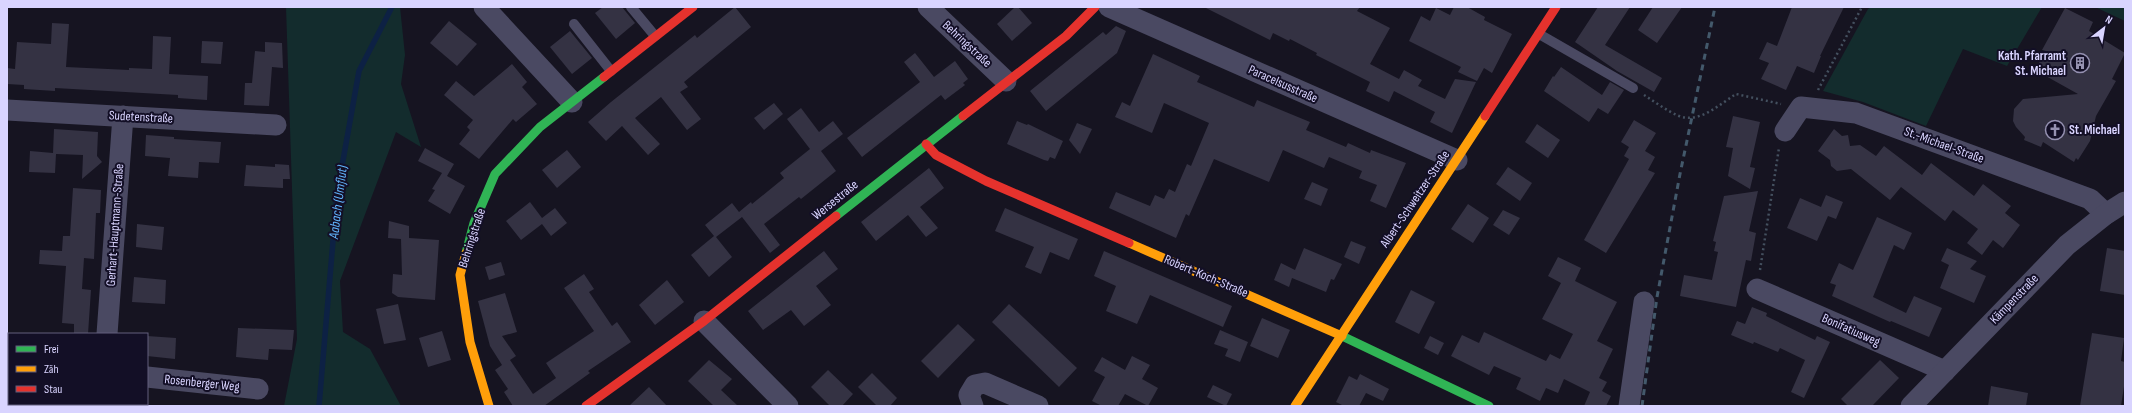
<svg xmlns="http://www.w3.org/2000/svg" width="2132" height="413" font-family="'Sofia Sans Condensed',sans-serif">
  <rect width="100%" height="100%" fill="#161421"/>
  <g fill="#132c2d">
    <path d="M286,7H400L405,55L401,84L421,147L396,132L340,281L343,332L370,349L401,406H284L297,339Z"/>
    <path d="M1871,7H2042L2007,66L1963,49L1926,126L1863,102L1823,91L1868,9Z"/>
    <path d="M2095,7H2125V21Z"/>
  </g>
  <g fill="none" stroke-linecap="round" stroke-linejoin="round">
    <path stroke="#0d2144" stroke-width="5.5" d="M319,406L337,194L359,71L392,7"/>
  </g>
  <g fill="#343243">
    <path d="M603,7H622L635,23L616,39L595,13Z"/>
    <path d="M735,7L751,27L684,82L688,87L680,92L701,119L687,130L661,97L635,118L660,144L648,155L622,126L606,141L588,122L611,102L665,59L695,35L697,38Z"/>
    <path d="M1015,7H1018L1032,23L1012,41L997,24Z"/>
    <path d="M1204,7H1360L1357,11L1390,28L1370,64L1399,79L1404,70L1422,80L1418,86L1445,99L1455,79L1476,82L1452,133L1430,122L1435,112L1394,91L1389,102L1366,91L1370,82L1316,55L1317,53L1290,39L1289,41L1273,33L1270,40Z"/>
    <path d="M1454,7H1467L1485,17L1484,20L1512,34L1492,73L1484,68L1477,81L1458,72L1461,67L1409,41L1421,16L1430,21L1436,8L1450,15Z"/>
    <path d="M1598,7H1630L1605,45L1662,78L1654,92L1617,71L1575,42Z"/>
    <path d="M1653,7H1682L1657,43L1638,30Z"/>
    <path d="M1792,7H1844L1820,56H1821L1814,73L1797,66L1786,90L1761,79L1769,63L1759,59L1767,42L1777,46Z"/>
    <path d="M2065,8L2093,22L2089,31L2125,53L2112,79L2116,81L2096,116L2090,141L2078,160L2076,158L2074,162L2043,142L2041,147L2024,140L2025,137L2016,127L2013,121L2014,109L2023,99L2078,94L2035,70L2046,51L2042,50Z"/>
    <path d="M449,21L477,44L457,66L430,43Z"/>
    <path d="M52,23L69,24L66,67L129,70V68L152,69L153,36L171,37L169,74L208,76L207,100L178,98V95L55,88V91L24,89V85L7,84V68L15,69L17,42L51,44Z"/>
    <path d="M1116,26L1126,31L1117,53L1046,111L1030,91L1103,32L1106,35Z"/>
    <path d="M570,31L592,58L572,74L550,47Z"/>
    <path d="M202,41L223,42L221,64L201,63Z"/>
    <path d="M265,42L282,43L283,68L272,67L269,106L244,105L245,83H252L255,51L265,52Z"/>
    <path d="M915,53L934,77L955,61L968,79L963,83L965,85L945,100L941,95L862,157L847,138L920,82L904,62Z"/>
    <path d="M1153,54L1200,76L1197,82L1254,107L1257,100L1310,122L1306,130L1346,147L1348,143L1370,153L1371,150L1406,163L1386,208L1370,201L1377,185L1359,178L1362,171L1329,157L1324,168L1283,150L1269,182L1214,159L1189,216L1186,214L1176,238L1109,208L1116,192L1150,206L1155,195L1164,199L1169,189L1175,192L1187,164L1191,166L1209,123L1164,103L1152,133L1115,117L1122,102L1130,106Z"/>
    <path d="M512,64L527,82L522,87L537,104L516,122L513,119L479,159L459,144L470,130L467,127L473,120L444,95L456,81L474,96Z"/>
    <path d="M1561,67L1602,95L1610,82L1624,90L1608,114L1598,108L1589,122L1544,91L1553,76L1554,77Z"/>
    <path d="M774,103L783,114L764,130L754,118Z"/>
    <path d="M801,108L819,132L833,121L843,134L821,151L836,171L801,199L799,197L764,224L780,245L770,253L742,217L716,237L732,257L709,277L691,255L714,236L705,225L732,203L739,212L751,202L752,204L784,178L780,173L810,149L787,119Z"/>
    <path d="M1733,116L1760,122L1750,167L1755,168L1750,189L1728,176L1733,148L1726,147Z"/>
    <path d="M1634,120L1656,133L1645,151L1655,157L1648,170L1655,173L1606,253L1584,240L1629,159L1624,156L1629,147L1621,142Z"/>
    <path d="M1017,121L1027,125L1028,124L1063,141L1055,159L1050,157L1048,161L1044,160L1007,144Z"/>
    <path d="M1077,123L1092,129L1080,154L1069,140Z"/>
    <path d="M1537,124L1560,140L1548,158L1525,142Z"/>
    <path d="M54,129L98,132L97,156L102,162L82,179L83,155L56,154L55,173L29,172L30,151L53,153Z"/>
    <path d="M1834,129L1842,136L1848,135L1850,146L1860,145L1876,156L1884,146L1922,175L1931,163L1974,196L1983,184L2011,206L2005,213L2020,225L2003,248L1993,240L1982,255L1967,243L1978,229L1953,210L1945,221L1901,187L1890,200L1851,169L1837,171L1831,166L1830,160L1818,151Z"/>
    <path d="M146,135L174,137V139L221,142L219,163L199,162L198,178L168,176L170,158L145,156Z"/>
    <path d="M425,148L454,164L447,176L465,186L450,214L428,201L435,190L432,189L442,173L418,161Z"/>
    <path d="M567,150L581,167L557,188L542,170Z"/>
    <path d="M275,164L289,165L290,179H283V188L244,186L246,165L275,167Z"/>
    <path d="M1508,167L1532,183L1520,201L1496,184Z"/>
    <path d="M929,168L944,188L920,207L938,228L926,237L908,215L876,241L861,222Z"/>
    <path d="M1312,182L1328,189L1321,206L1304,199Z"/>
    <path d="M73,188L101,190L100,213H96L94,259L84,258L82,289L91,290L88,334L74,333V324L62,323L66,266L39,264L40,250L62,251L63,236H70Z"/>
    <path d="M1758,191L1749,231L1756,233L1751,261L1746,260L1736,307L1680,296L1684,275L1712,280L1718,252L1714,251L1716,242L1713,241L1724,196Z"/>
    <path d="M1826,195L1843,202L1836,219L1828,216L1817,241L1787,228L1800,198L1821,207Z"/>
    <path d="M530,202L542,218L555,208L567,223L551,236L542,224L521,240L506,221Z"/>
    <path d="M1468,204L1489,218L1473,243L1451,229Z"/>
    <path d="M1005,208L1078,239L1069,260L1050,252L1041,274L1025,267L1034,247L995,231Z"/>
    <path d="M1503,210L1520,218L1509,235L1493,225Z"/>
    <path d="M1877,217L1912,233L1904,250L1894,245L1873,297L1906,313L1914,296L1942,308L1929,337L1891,321L1890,322L1832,296L1836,285L1830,283L1839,263L1853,270Z"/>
    <path d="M389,221L409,226V238L439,240L435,300L398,297L392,293L393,274L402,275L401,239L388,238Z"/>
    <path d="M137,224L164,227L162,250L136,247Z"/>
    <path d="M1351,241L1366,247L1359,264L1344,257Z"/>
    <path d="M1304,248L1342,264L1334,280L1331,279L1326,292L1292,278L1289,287L1274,280L1281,263L1295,270Z"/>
    <path d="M1947,248L1977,261L1970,269L1986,276L1974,303L1940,288L1949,265L1941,261Z"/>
    <path d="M2107,248L2125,251V295L2100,291Z"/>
    <path d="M824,251L838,269L816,286L831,305L804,326L791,310L763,330L748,311Z"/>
    <path d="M1104,251L1232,306L1223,327L1150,295L1137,324L1106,311L1116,286L1094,276Z"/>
    <path d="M1558,257L1581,268L1575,281L1617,302L1597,341L1613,349L1599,378L1607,382L1602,391L1611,396L1606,406H1584L1590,392L1564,379L1558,393L1546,388L1540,401L1516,389L1521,378L1494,366L1489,375L1451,356L1462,335L1479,343L1484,332L1546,361L1550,354L1560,359L1573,334L1542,319L1561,283L1548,276Z"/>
    <path d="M501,262L505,275L489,280L485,267Z"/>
    <path d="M584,274L594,289L589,292L612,326L617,322L631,342L588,371L590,373L544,406H513L504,392L508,389L495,370L502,365L490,346L478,301L505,293L517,332L502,336L516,356L510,360L533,394L556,378L546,363L594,331L564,288Z"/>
    <path d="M134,277L166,280L165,304L132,302Z"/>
    <path d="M667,280L684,302L655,325L639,305Z"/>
    <path d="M1411,290L1435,302L1419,334L1395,322Z"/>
    <path d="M398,304L406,340L384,344L376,309Z"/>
    <path d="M1009,304L1077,368L1059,387L992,322Z"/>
    <path d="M1752,307L1767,313L1766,316L1815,340L1817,336L1830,342L1804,398L1791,392L1805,360L1780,348L1778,352L1754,342L1753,344L1731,335L1737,321L1745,324Z"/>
    <path d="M1262,318L1290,330L1278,358L1250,346Z"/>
    <path d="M958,324L975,340L938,378L921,361Z"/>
    <path d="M238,328L294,330L292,350L269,349L268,360L236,357Z"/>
    <path d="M1220,330L1248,342L1240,362L1225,356L1228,349L1214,344Z"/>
    <path d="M442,331L451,360L428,367L419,338Z"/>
    <path d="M2092,333L2124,338L2121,361L2125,362V380L2121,406H2080Z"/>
    <path d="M147,336L176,338L175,359L147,356Z"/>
    <path d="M1430,336L1444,343L1438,355L1424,348Z"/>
    <path d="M1132,356L1150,365L1142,379L1158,388L1148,406L1125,394L1118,406H1102L1092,401L1105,377L1094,371L1102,357L1125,370Z"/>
    <path d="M709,360L732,379L721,390L738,406H714L688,381Z"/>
    <path d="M1880,360L1899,378L1872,406H1848L1841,399Z"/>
    <path d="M828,370L853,394L842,406H830L811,387Z"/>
    <path d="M872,373L897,398L890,406H877L858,387Z"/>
    <path d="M1360,374L1389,389L1383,401L1366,393L1359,406H1344L1336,402L1349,376L1357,380Z"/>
    <path d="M1213,385L1232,394L1226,406L1207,397Z"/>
    <path d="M1991,386L2028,393L2026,406H1988Z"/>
    <path d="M649,387L667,406H629Z"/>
  </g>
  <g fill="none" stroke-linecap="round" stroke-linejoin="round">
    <g stroke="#44505f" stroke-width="2.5" stroke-dasharray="2 3" stroke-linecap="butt">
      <path d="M1818,90L1862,7"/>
      <path d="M1644,95C1655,102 1667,111 1679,116C1699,124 1720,104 1736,94L1781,104"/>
      <path d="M1760,270L1779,148"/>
    </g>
    <g stroke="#4a4962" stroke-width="10">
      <path d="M631,7L655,36"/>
      <path d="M574,24L611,71"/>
      <path d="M1539,34L1633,88"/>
    </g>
    <g stroke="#4a4962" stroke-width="21">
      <path d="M484,7L572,102"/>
      <path d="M928,7L1006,81"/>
      <path d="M1109,7L1457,160"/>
      <path d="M7,110L276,125"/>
      <path d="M1785,131L1801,107L1856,113L2090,199L2106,214"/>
      <path d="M1757,289L1945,371"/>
      <path d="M704,321L788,406"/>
      <path d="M107,334L123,116"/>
      <path d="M147,377L258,389"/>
      <path d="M101,406V404"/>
      <path d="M973,406L969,395L975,385L985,383L1038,406"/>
      <path d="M1629,406L1644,302"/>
      <path d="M1911,406L2067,245L2106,214L2125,202"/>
    </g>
    <g stroke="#30b455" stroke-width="9">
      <path d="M836,216L963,116"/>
      <path d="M466,253L474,223L495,174L540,127L604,77"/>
      <path d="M1342,336L1489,406"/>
    </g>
    <g stroke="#ff9f0a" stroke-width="9">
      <path d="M1129,243L1342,336"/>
      <path d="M466,253L460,275L470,342L489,406"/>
      <path d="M1295,406L1485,116"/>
    </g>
    <g stroke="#e5322d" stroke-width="9">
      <path d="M604,77L693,7"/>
      <path d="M963,116L1066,36L1095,7"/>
      <path d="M1485,116L1556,7"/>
      <path d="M926,144L936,155L986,181L1129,243"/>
      <path d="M586,406L704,321L836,216"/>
    </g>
    <path stroke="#43596b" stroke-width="3" stroke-dasharray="6 5" stroke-linecap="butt" d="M1642,406L1657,297L1680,174L1715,7"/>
  </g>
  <defs>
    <symbol id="building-ring" viewBox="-11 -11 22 22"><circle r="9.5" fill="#130f26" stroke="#9591b1" stroke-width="1.5"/><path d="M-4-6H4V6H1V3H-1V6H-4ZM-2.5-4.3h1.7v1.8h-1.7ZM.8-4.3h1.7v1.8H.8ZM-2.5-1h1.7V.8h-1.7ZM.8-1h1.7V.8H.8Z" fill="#9591b1"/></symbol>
    <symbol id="church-ring" viewBox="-11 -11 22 22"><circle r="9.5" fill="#130f26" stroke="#9591b1" stroke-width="1.5"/><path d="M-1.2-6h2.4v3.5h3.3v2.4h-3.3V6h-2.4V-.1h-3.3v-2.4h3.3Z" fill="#9591b1"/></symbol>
  </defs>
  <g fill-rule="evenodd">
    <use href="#building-ring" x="2069" y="52" width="22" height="22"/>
    <use href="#church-ring" x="2044" y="119" width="22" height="22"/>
  </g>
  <g text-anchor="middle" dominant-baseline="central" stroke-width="4" stroke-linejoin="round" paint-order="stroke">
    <g font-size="13" fill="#d9d4ff" stroke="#130f26">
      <text transform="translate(967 44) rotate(43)">Behringstraße</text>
      <text transform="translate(1283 84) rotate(24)">Paracelsusstraße</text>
      <text transform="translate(141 117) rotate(3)">Sudetenstraße</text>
      <text transform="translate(1944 145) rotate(20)">St.-Michael-Straße</text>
      <text transform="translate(1415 199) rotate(-56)">Albert-Schweitzer-Straße</text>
      <text transform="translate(835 200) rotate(-39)">Wersestraße</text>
      <text transform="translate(115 225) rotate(-86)">Gerhart-Hauptmann-Straße</text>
      <text transform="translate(472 238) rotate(-72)">Behringstraße</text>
      <text transform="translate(1206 276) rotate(23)">Robert-Koch-Straße</text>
      <text transform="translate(2014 299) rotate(-46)">Kämpenstraße</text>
      <text transform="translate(1851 330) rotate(24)">Bonifatiusweg</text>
      <text transform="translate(202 383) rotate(6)">Rosenberger Weg</text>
    </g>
    <g font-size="13" font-weight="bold" fill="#d9d4ff" stroke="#130f26" text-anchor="end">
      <text x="2066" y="56">Kath. Pfarramt<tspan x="2066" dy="15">St. Michael</tspan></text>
      <text x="2069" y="130" text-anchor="start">St. Michael</text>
    </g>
    <g font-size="14" font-style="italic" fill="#62b6ff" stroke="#130f26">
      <text transform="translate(338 202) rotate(-83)">Aabach (Umflut)</text>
    </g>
  </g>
  <rect width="2132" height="413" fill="none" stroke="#d9d4ff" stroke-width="16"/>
  <rect x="8" y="333" width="140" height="72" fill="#130f26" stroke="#625e7d"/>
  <rect x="16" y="346" width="20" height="6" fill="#30b455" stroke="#625e7d"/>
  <text x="44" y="353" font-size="12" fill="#d9d4ff">Frei</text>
  <rect x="16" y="366" width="20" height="6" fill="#ff9f0a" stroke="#625e7d"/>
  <text x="44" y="373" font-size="12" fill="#d9d4ff">Zäh</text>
  <rect x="16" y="386" width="20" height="6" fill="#e5322d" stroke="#625e7d"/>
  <text x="44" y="393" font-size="12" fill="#d9d4ff">Stau</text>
  <g transform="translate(2104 28) rotate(31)" stroke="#130f26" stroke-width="3" paint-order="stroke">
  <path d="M0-3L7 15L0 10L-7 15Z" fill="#d9d4ff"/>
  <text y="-6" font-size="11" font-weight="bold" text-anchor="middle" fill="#d9d4ff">N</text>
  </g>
</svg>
